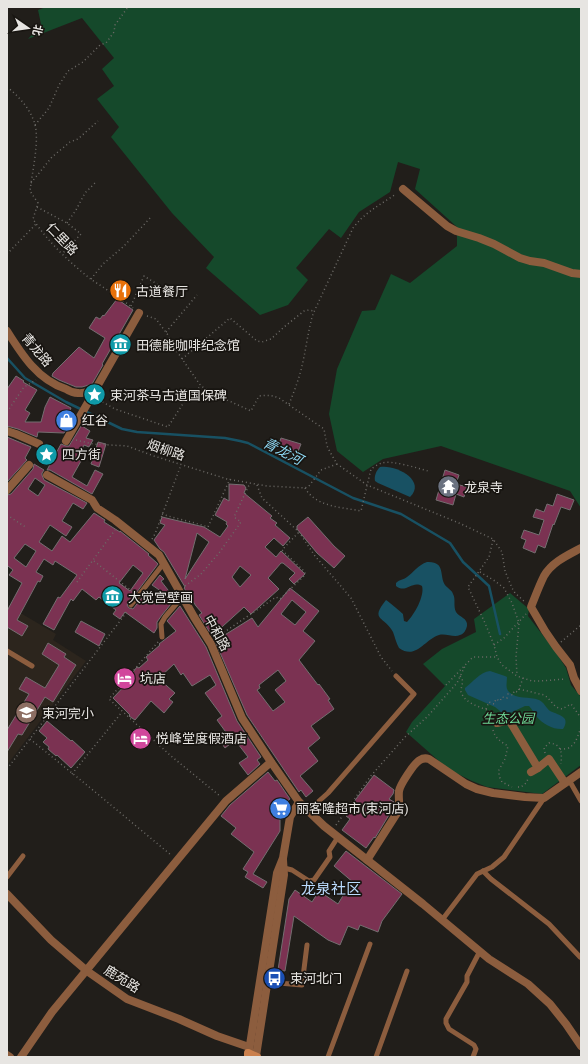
<svg xmlns="http://www.w3.org/2000/svg" width="588" height="1064" font-family="'Crimson Pro','Noto Sans SC',serif">
  <rect width="100%" height="100%" fill="#211e1a"/>
  <path fill="#2c251d" d="M7,605L56,634L53,640L86,661L7,765Z"/>
  <g fill="#15492b">
    <path d="M46,7H581V508L570,491L441,446L383,459L363,472L337,451L329,414L337,369L362,311L375,310L391,274L410,283L457,246V227L415,189L420,169L398,162L390,192L359,212L341,238L329,229L296,268L308,280L288,305L260,315L206,268L214,257L172,213L111,137L119,127L97,99L114,86L102,69L114,58L82,18L28,39L41,24L38,10Z"/>
    <path d="M510,593L529,609L528,616L555,651L566,668L571,685L581,697V765L542,794L487,787L472,781L448,769L406,732L412,722L445,686L423,664L442,649L476,632L474,619Z"/>
  </g>
  <g fill="#185163">
    <path d="M380,467C395,464 427,480 410,497L378,483L375,481C374,476 376,471 380,467Z"/>
    <path d="M427,562C446,561 439,576 445,585C447,588 452,590 453,594C456,599 453,606 456,612C459,617 468,618 467,626C466,630 464,634 460,635C454,638 446,633 439,635C424,640 416,660 399,648C396,643 395,637 393,632C385,616 369,621 386,600C389,602 401,612 403,614C403,615 404,620 404,621L407,622C414,615 425,596 422,586C412,580 406,594 396,586V583C400,579 403,580 407,577C414,572 418,565 427,562Z"/>
    <path d="M490,671L505,676L507,677C507,682 505,688 509,692C517,700 529,696 539,700C544,702 546,708 550,711C554,713 562,715 564,718C567,721 565,726 563,729C554,730 543,724 537,717C534,713 532,709 529,706H525L504,716L500,711L495,707L468,695L465,690V688C473,682 480,672 490,671Z"/>
  </g>
  <g fill="none" stroke-linecap="round" stroke-linejoin="round">
    <path stroke="#185163" stroke-width="2.5" d="M7,358L25,378L66,402L122,429L137,432L225,438L240,441L248,443L353,498L401,514L450,543L463,562L489,586L500,634"/>
  </g>
  <g fill="#7b3252" stroke="#746e70" fill-rule="evenodd">
    <path d="M117,299L133,310L102,364L103,365L92,384L82,387H76L59,380L52,376L53,373L79,347L94,358L105,338L89,328L96,317L100,319L103,315L104,316Z"/>
    <path d="M16,376L24,381L23,382L37,390L25,410L30,413L25,422H41L45,407L50,397L71,408L68,415L73,418L64,433L38,432L37,437L18,429L7,426V389Z"/>
    <path d="M83,423L84,424L82,426L90,431L86,438L93,440L89,447L84,445L77,459L81,461L72,477L87,486L95,470L103,474L92,494L50,470H47L61,444L66,446H69Z"/>
    <path d="M7,437L31,447L25,458L27,460L7,482Z"/>
    <path d="M281,438L301,444L297,454L278,447Z"/>
    <path d="M98,442L106,444L99,467L91,464Z"/>
    <path d="M34,464L44,470L42,473V475L44,480L87,503L83,509L73,503L62,521L72,527L66,536L50,525L39,542L52,551L62,536L70,542L94,513L105,520L104,522L120,532V531L149,554L148,555L157,563L158,564L127,605L129,608L133,609L144,595L157,605L165,594L152,585L160,575L164,579L161,581L175,599L162,615L157,622V628L154,633L125,612L120,619L113,614L116,610L99,597L96,600L82,589L73,601L71,599L54,630L43,624L58,597L60,598L77,575L55,561L53,565L44,559L36,572L43,576L40,582L38,581L17,620L28,626L22,636L7,627V611L22,583L9,575L13,570L8,566L7,568V495L11,494L33,469ZM35,478L45,485L38,496L28,489ZM25,544L36,551L26,567L14,558ZM133,565L143,573L130,591L119,583Z"/>
    <path d="M445,470L459,475L456,484L467,487L464,497L456,494L453,505L436,500Z"/>
    <path d="M229,484L244,485L246,488L244,493L272,516L270,518L277,523L275,525L290,538L283,546L274,538L265,547L276,557L281,551L305,574L294,584L289,579L295,573L283,563H281L268,578L279,589L251,614L244,607L212,636L199,615L202,613L196,606L184,588L185,587L164,552L160,549L154,540L165,525L160,523L162,517L204,527L220,537L228,526L226,524L227,522L215,515L224,498L229,501ZM197,533L209,542L185,579ZM240,566L251,575L240,587L232,577Z"/>
    <path d="M557,494L574,500L570,510L561,507L554,525L553,524L545,548L538,545L535,553L523,548L526,540L521,538L524,530L539,535L544,520L533,517L536,509L544,512L547,504L553,506Z"/>
    <path d="M308,517L334,546L345,556L334,568L317,553L297,529V526Z"/>
    <path d="M290,588L319,611L303,631L315,641L299,660L318,685L319,684L330,699L328,700L334,709L311,726L320,738L308,748L318,761L300,776L313,791L306,797L301,790L299,792L247,715L215,641L252,618L258,627ZM292,600L306,612L295,625L281,614ZM278,670L286,681L275,690L285,702L273,711L257,690L260,688L259,685Z"/>
    <path d="M180,606L206,647L237,721L261,757L257,760L260,764L248,775L239,763L248,757L235,740L225,748L220,741L228,735L217,720L222,716L205,693L216,685L210,675L192,686L183,673L181,675L174,664L160,677L159,679L175,693L169,699L173,702L164,713L151,701L135,720L129,716L130,715L113,698L131,679L129,677L137,667L139,668L148,660L146,657L160,645L159,644L176,631L167,621Z"/>
    <path d="M81,621L105,634L99,646L75,632Z"/>
    <path d="M48,643L66,654L64,657L76,665L53,702L45,697L22,735L18,734L7,752V730L29,694L19,689L26,677L45,688L59,665L42,654Z"/>
    <path d="M47,721L71,741L72,740L85,752L71,768L57,755L56,756L48,749L49,747L43,742L47,738L39,731Z"/>
    <path d="M268,772L275,781L277,780L290,799L285,803L281,819L280,818V831L253,874L267,882L263,888L245,877L248,872L243,869L254,852L231,834L236,828L221,816L230,805Z"/>
    <path d="M374,775L394,790L393,794L389,799L394,802L392,810L375,838L374,837L366,848L342,830L350,819L346,816L352,809L350,807Z"/>
    <path d="M346,851L402,894L382,921L378,932L360,925L358,930L348,926L340,945L328,940L294,916L285,971L278,970L289,899L295,890L312,902L319,891L338,904L344,894L346,895L354,883L334,866Z"/>
  </g>
  <g fill="none" stroke-linecap="round" stroke-linejoin="round">
    <g stroke="#6d6b67" stroke-width="1.5" stroke-dasharray="1 3" stroke-linecap="butt">
      <path d="M7,87C20,97 34,113 36,130C38,148 32,173 30,191L38,203L33,219C47,241 71,264 92,280C106,289 120,298 133,308"/>
      <path d="M35,125L49,108L59,85L68,71L83,62L100,45L106,43L114,32L115,25L128,7"/>
      <path d="M31,183L52,157L70,142L78,139L98,121"/>
      <path d="M37,207L67,223L81,234L63,253"/>
      <path d="M67,223L76,210L85,193L96,182"/>
      <path d="M7,254L36,224"/>
      <path d="M91,279L103,264L124,246L152,216"/>
      <path d="M131,306L144,276L165,289"/>
      <path d="M147,316L156,319L168,335L174,347L189,369L201,386L214,394L251,411L259,396C267,395 272,395 279,398L324,429L327,446L330,452L337,464L367,485L459,523L493,539L502,552L505,571L512,588L515,593L525,602"/>
      <path d="M166,332L197,295"/>
      <path d="M182,359L230,318L257,341L262,342L271,339L284,327L304,311L309,310L314,311"/>
      <path d="M99,400L115,409L168,427L184,402L201,386"/>
      <path d="M289,404C294,392 299,379 302,366C306,349 308,331 313,314L353,228C365,212 380,205 396,194"/>
      <path d="M7,412L24,387L36,380"/>
      <path d="M76,440L93,444L127,446L154,456L227,479L267,486L305,488L309,486L321,470L337,464"/>
      <path d="M257,485L262,498L299,532L315,556L351,598L381,657L392,671"/>
      <path d="M305,488C316,507 341,507 361,511L371,469C374,467 378,464 382,463C392,460 417,468 428,471"/>
      <path d="M162,514C177,519 193,522 208,527L230,479"/>
      <path d="M7,515L27,528"/>
      <path d="M152,539L155,534L181,465"/>
      <path d="M493,540L489,557L468,587L485,623L494,645L497,657L502,665L517,676L532,681H540L566,679"/>
      <path d="M94,561L133,592"/>
      <path d="M480,572L495,581L504,588L512,603L519,623L516,657L517,675"/>
      <path d="M77,582L115,530"/>
      <path d="M185,586L201,574L219,553L241,522L234,517L250,483"/>
      <path d="M217,637L276,597L280,599L305,575V572L282,550L299,532"/>
      <path d="M158,642L109,699L171,756L220,796"/>
      <path d="M561,642L581,625"/>
      <path d="M494,645L504,638L526,614"/>
      <path d="M460,676C465,681 461,685 461,692C465,704 481,707 492,712L495,714"/>
      <path d="M446,685L473,657H497"/>
      <path d="M519,689L544,695L547,697L556,707L562,709L571,704L581,718"/>
      <path d="M486,709L489,702L494,704L496,699L500,701L502,697L507,698L508,694L513,695L514,691L518,692L523,678"/>
      <path d="M493,730C495,738 501,742 508,746L505,759L499,770V776L502,782L512,787"/>
      <path d="M30,739L88,786L171,855"/>
      <path d="M560,749C564,749 568,749 570,747C576,744 579,733 581,727"/>
      <path d="M545,753L544,748L549,743C562,744 562,753 561,764"/>
      <path d="M7,769L120,621L128,610"/>
      <path d="M72,774L122,712"/>
      <path d="M518,787H521L526,783L528,779"/>
      <path d="M336,825L370,777L405,737L428,716L457,683L465,666"/>
    </g>
    <g stroke="#8c5d3e" stroke-width="5">
      <path d="M131,605L164,563"/>
      <path d="M162,637L161,624L165,617L183,596"/>
      <path d="M7,651L32,666"/>
      <path d="M569,780L581,801"/>
      <path d="M308,811L328,793L414,694L396,676"/>
      <path d="M284,868L292,870L309,881L314,880L330,857L329,851L338,837"/>
      <path d="M483,871L491,879L549,924L580,957"/>
      <path d="M7,877L23,856"/>
      <path d="M442,920L477,874L492,867L504,857L544,798"/>
      <path d="M267,982L302,985L307,945"/>
      <path d="M328,1057L370,944"/>
      <path d="M376,1057L407,971"/>
      <path d="M473,1057L476,1049L474,1045L449,1029L446,1023V1019L467,982V976L480,951"/>
    </g>
    <g stroke="#8c5d3e" stroke-width="8">
      <path d="M403,189L447,226L456,231L479,238L494,244L520,258L530,261L544,263L572,273L581,274"/>
      <path d="M7,331C22,355 38,380 66,389C69,391 74,393 78,393C84,394 91,390 96,389"/>
      <path d="M7,431L16,434L39,444"/>
      <path d="M66,441L139,313"/>
      <path d="M47,475L92,500L97,508L115,520L159,555L194,617L211,644L242,718L271,762L299,802L324,826L423,904L489,959L528,984L550,1004L566,1024L581,1046"/>
      <path d="M7,490L29,465"/>
      <path d="M581,548C568,555 552,562 544,576C539,586 535,597 531,607L545,631L556,647L570,665L574,678L581,691"/>
      <path d="M497,723L509,720L538,768L531,772"/>
      <path d="M538,768L549,759L565,783"/>
      <path d="M367,860L397,813C401,805 398,800 399,791C400,785 414,763 420,760C423,758 426,758 429,759L466,784L477,789L493,793L525,797L544,798L581,772"/>
      <path d="M7,894L51,940L87,971L127,999L179,1019L217,1036L249,1047"/>
      <path d="M249,1051L277,873L283,858L290,817L299,802"/>
      <path d="M7,1055L10,1057"/>
      <path d="M256,1056L284,875L283,860"/>
      <path d="M21,1057L52,1012L226,801L271,762"/>
    </g>
    <path stroke="#cb804d" stroke-width="8" d="M248,1057V1053L257,1057"/>
  </g>
  <defs>
    <symbol id="restaurant-disc" viewBox="-11 -11 22 22"><circle r="9.5" fill="#e8710a" stroke="#181511"/><path d="M-5-6h1v4h1v-4h1v4h1v-4h1v5L-1.5 .5V6h-2V.5L-5-1ZM5-6V6H3V1.5H1.5Q1.5-4 5-6Z" fill="#fff"/></symbol>
    <symbol id="museum-disc" viewBox="-11 -11 22 22"><circle r="9.5" fill="#0f9aa8" stroke="#181511"/><path d="M0-6L6-3V-2H-6V-3ZM-5-1h2V3h-2ZM-1-1h2V3h-2ZM3-1h2V3H3ZM-6 4H6V6H-6Z" fill="#fff"/></symbol>
    <symbol id="sight-disc" viewBox="-11 -11 22 22"><circle r="9.5" fill="#0f9aa8" stroke="#181511"/><path d="M0-6L1.8-2.2L6-1.7L2.9 1.2L3.7 5.4L0 3.3L-3.7 5.4L-2.9 1.2L-6-1.7L-1.8-2.2Z" fill="#fff"/></symbol>
    <symbol id="shop-disc" viewBox="-11 -11 22 22"><circle r="9.5" fill="#3f7fe0" stroke="#181511"/><path d="M-5-2.5h2.3a2.7 3.5 0 0 1 5.4 0H5L5.5 6h-11ZM-1.5-2.5h3a1.5 2.3 0 0 0-3 0Z" fill="#fff"/></symbol>
    <symbol id="temple-disc" viewBox="-11 -11 22 22"><circle r="9.5" fill="#6b7280" stroke="#181511"/><path d="M0-6L5-2H3V0L6.5 2.5H4V6H1.5V3h-3V6H-4V2.5H-6.5L-3 0V-2H-5Z" fill="#fff"/></symbol>
    <symbol id="hotel-disc" viewBox="-11 -11 22 22"><circle r="9.5" fill="#d1479c" stroke="#181511"/><path d="M-6-4.5h1.5V1H6V5H4.5V3h-9V5H-6ZM-4 0a1.8 1.8 0 1 1 3.6 0ZM.5 0V-2.5h3Q6-2.5 6 0Z" fill="#fff"/></symbol>
    <symbol id="school-disc" viewBox="-11 -11 22 22"><circle r="9.5" fill="#8d6e63" stroke="#181511"/><path d="M0-5L7-2L0 1L-7-2ZM-4 1L0 2.5L4 1V4Q0 6-4 4Z" fill="#fff"/></symbol>
    <symbol id="supermarket-disc" viewBox="-11 -11 22 22"><circle r="9.5" fill="#3f7fe0" stroke="#181511"/><path d="M-6-5.5h2.5l.6 2H6L4.5 2H-2.5L-4.4-4H-6ZM-1.5 3.2a1.3 1.3 0 1 0 .1 0ZM3 3.2a1.3 1.3 0 1 0 .1 0Z" fill="#fff"/></symbol>
    <symbol id="bus-disc" viewBox="-11 -11 22 22"><circle r="9.5" fill="#1a4fb4" stroke="#181511"/><path d="M-5-6H5V4H4V6H2V4H-2V6H-4V4H-5ZM-3.5-4V0h7V-4ZM-3.5 1.2v1.5H-2V1.2ZM2 1.2v1.5H3.5V1.2Z" fill="#fff"/></symbol>
  </defs>
  <g fill-rule="evenodd">
    <use href="#restaurant-disc" x="108" y="278" width="25" height="25"/>
    <use href="#museum-disc" x="108" y="332" width="25" height="25"/>
    <use href="#sight-disc" x="82" y="382" width="25" height="25"/>
    <use href="#shop-disc" x="54" y="408" width="25" height="25"/>
    <use href="#sight-disc" x="34" y="442" width="25" height="25"/>
    <use href="#temple-disc" x="436" y="474" width="25" height="25"/>
    <use href="#museum-disc" x="100" y="584" width="25" height="25"/>
    <use href="#hotel-disc" x="112" y="666" width="25" height="25"/>
    <use href="#school-disc" x="14" y="700" width="25" height="25"/>
    <use href="#hotel-disc" x="128" y="726" width="25" height="25"/>
    <use href="#supermarket-disc" x="268" y="796" width="25" height="25"/>
    <use href="#bus-disc" x="262" y="966" width="25" height="25"/>
  </g>
  <g text-anchor="middle" dominant-baseline="central" stroke-width="3.5" stroke-linejoin="round" paint-order="stroke">
    <g font-size="13" fill="#e7e5e2" stroke="#181511">
      <text transform="translate(62 239) rotate(46)">仁里路</text>
      <text transform="translate(37 350) rotate(50)">青龙路</text>
      <text transform="translate(166 450) rotate(19)">烟柳路</text>
      <text transform="translate(217 633) rotate(61)">中和路</text>
      <text transform="translate(122 979) rotate(32)">鹿苑路</text>
    </g>
    <g font-size="13" fill="#e7e5e2" stroke="#181511" text-anchor="start">
      <text x="136" y="291">古道餐厅</text>
      <text x="136" y="345">田德能咖啡纪念馆</text>
      <text x="110" y="395">束河茶马古道国保碑</text>
      <text x="82" y="420">红谷</text>
      <text x="62" y="454">四方街</text>
      <text x="464" y="487">龙泉寺</text>
      <text x="128" y="597">大觉宫壁画</text>
      <text x="140" y="678">坑店</text>
      <text x="42" y="713">束河完小</text>
      <text x="156" y="738">悦峰堂度假酒店</text>
      <text x="296" y="808">丽客隆超市(束河店)</text>
      <text x="290" y="978">束河北门</text>
    </g>
    <g font-size="13" font-style="italic" fill="#6ed997" stroke="#181511">
      <text x="508" y="718">生态公园</text>
    </g>
    <g font-size="14" font-style="italic" fill="#8dd7f3" stroke="#181511">
      <text transform="translate(283 451) rotate(27)">青龙河</text>
    </g>
    <g font-size="15" fill="#badbfe" stroke="#181511">
      <text x="331" y="889">龙泉社区</text>
    </g>
  </g>
  <rect width="588" height="1064" fill="none" stroke="#e7e5e2" stroke-width="16"/>
  <g transform="translate(28 28) rotate(103)" stroke="#181511" stroke-width="3" paint-order="stroke">
  <path d="M0-3L7 15L0 10L-7 15Z" fill="#e7e5e2"/>
  <text y="-6" font-size="11" font-weight="bold" text-anchor="middle" fill="#e7e5e2">北</text>
  </g>
</svg>
